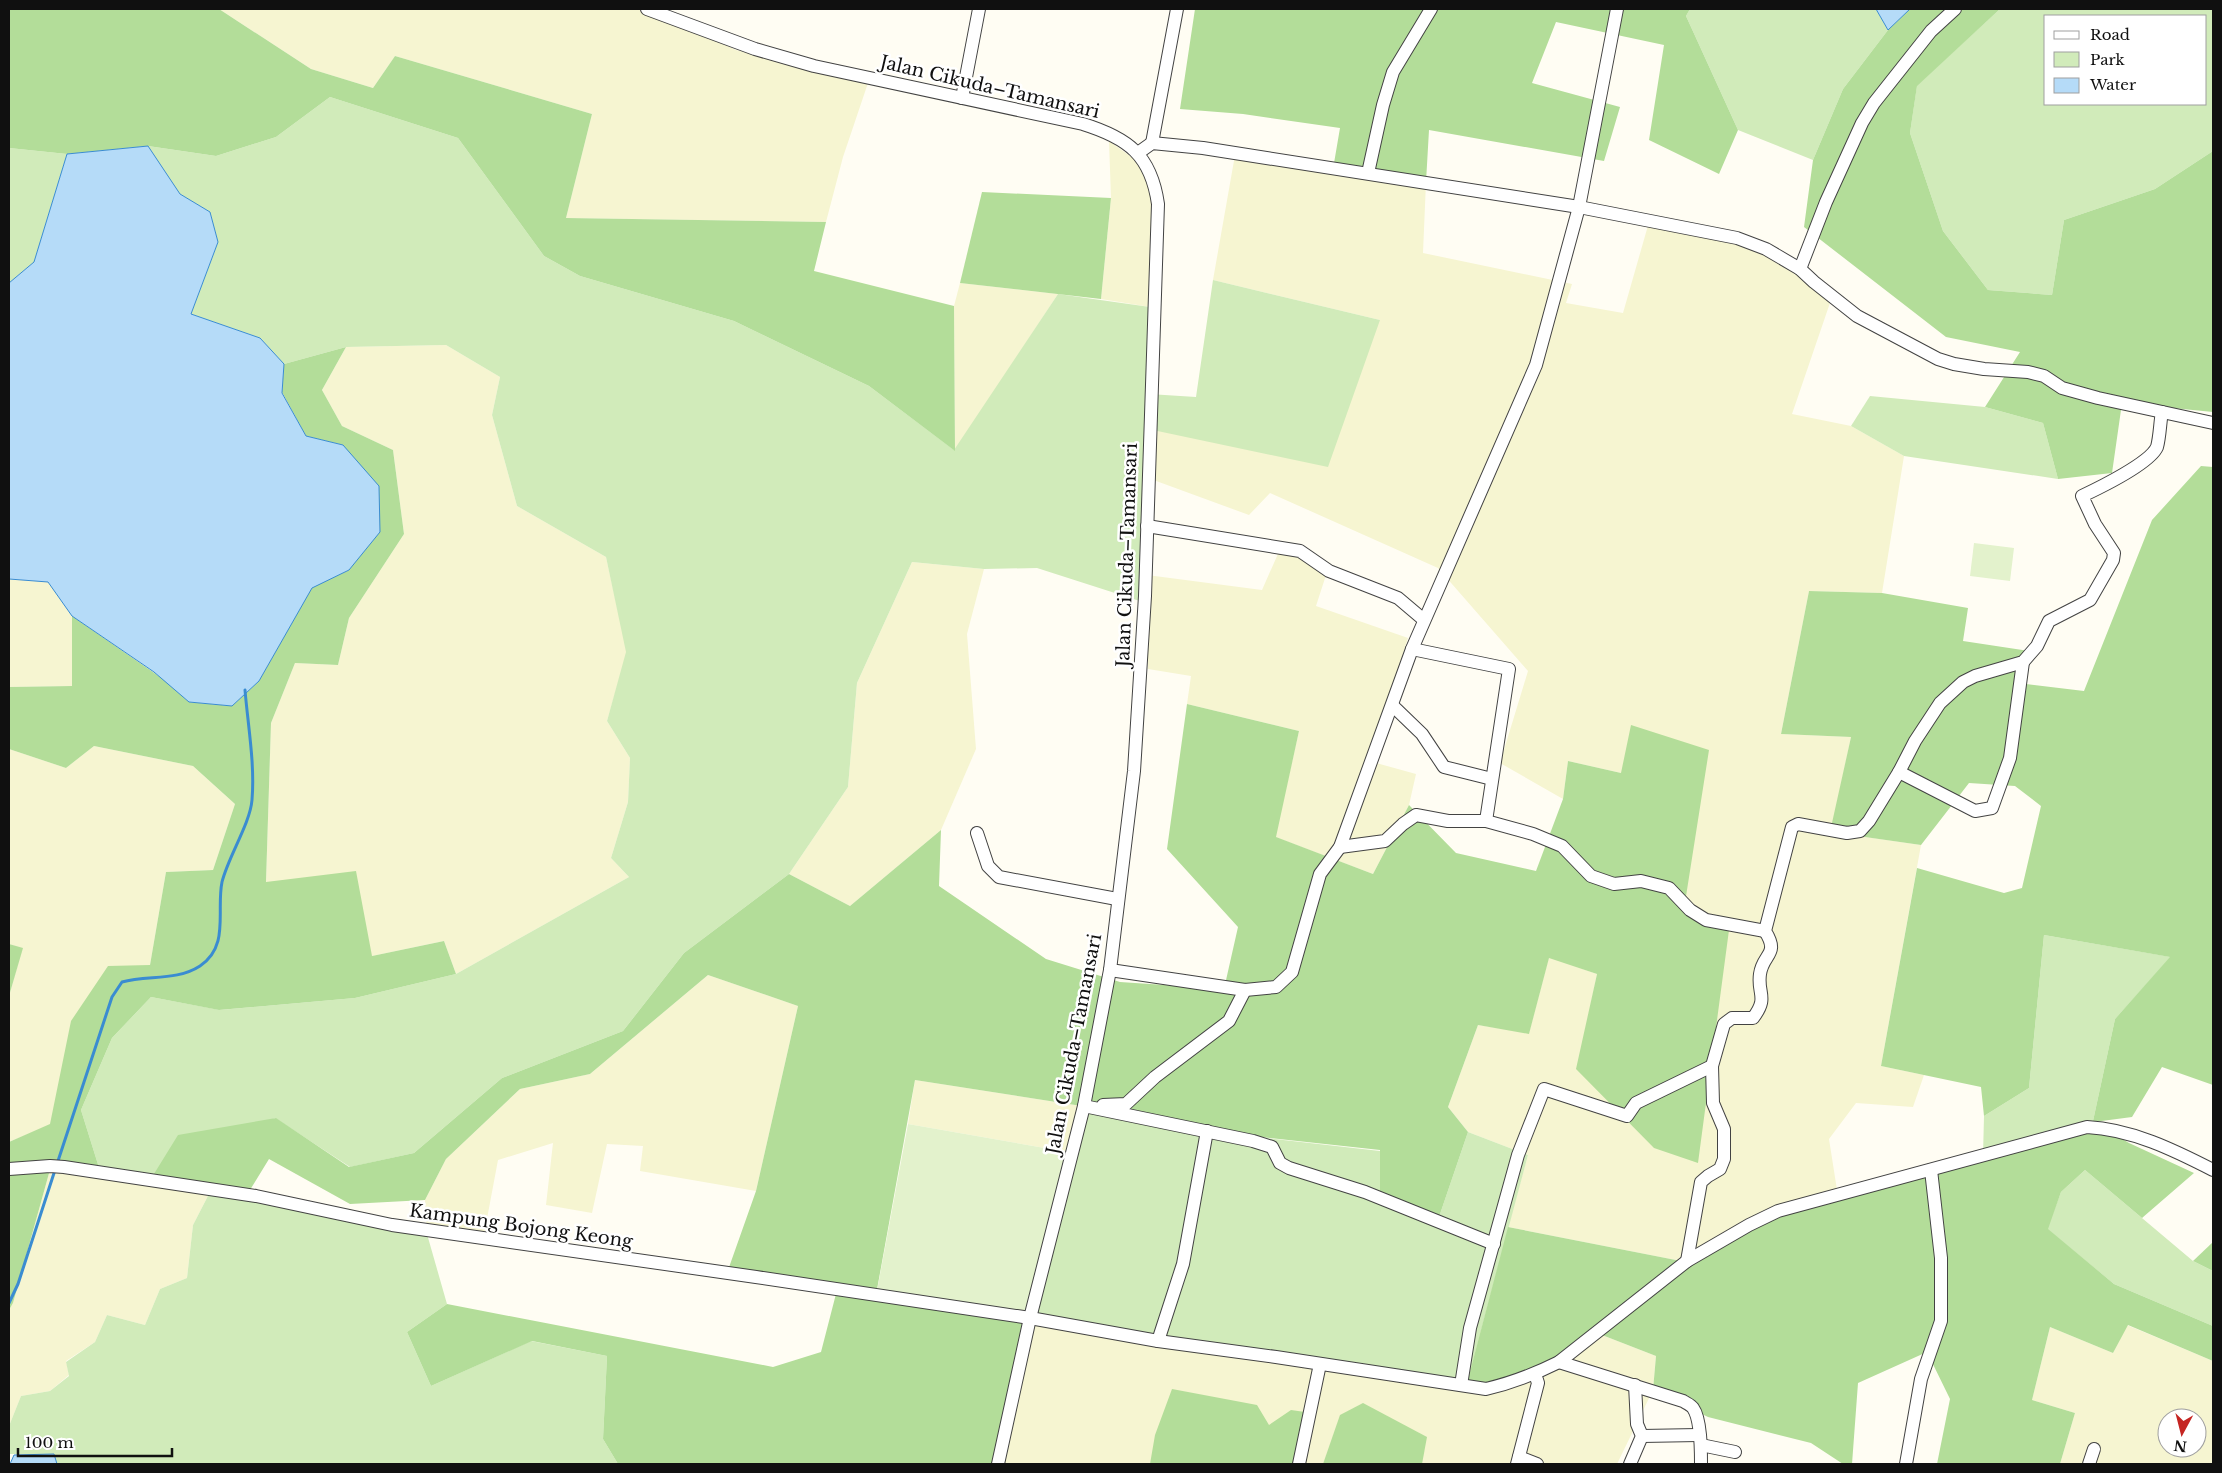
<svg xmlns="http://www.w3.org/2000/svg" width="2222" height="1473" font-family="'Libre Baskerville',serif">
  <rect width="100%" height="100%" fill="#fffdf3"/>
  <g fill="#f6f5d1" fill-rule="evenodd">
    <path d="M219,9H645L736,50L868,83L843,157L826,222L566,218L592,114L395,56L373,88L311,69Z"/>
    <path d="M1109,141L1140,163L1158,199L1150,307L1101,299L1111,198Z"/>
    <path d="M1235,155L1426,182L1423,253L1572,284L1566,303L1623,313L1649,222L1749,240L1832,297L1792,414L1851,426L1904,456L1882,593L1809,591L1781,734L1851,737L1831,832L1921,845L1881,1066L1924,1075L1913,1107L1856,1103L1829,1139L1837,1190L1691,1263L1508,1227L1528,1155L1468,1132L1448,1107L1478,1025L1529,1033L1549,957L1597,974L1577,1070L1684,909L1621,773L1568,761L1563,799L1500,763L1528,671L1438,568L1270,493L1249,515L1148,478V429L1380,320L1213,280Z"/>
    <path d="M960,283L1058,294L955,451L954,306Z"/>
    <path d="M446,345L500,377L492,415L517,506L606,557L627,652L607,721L630,758L628,802L611,858L629,877L456,974L444,941L372,956L266,883L271,723L295,663L338,665L349,618L404,534L393,450L342,426L322,390L346,347Z"/>
    <path d="M1281,547L1327,572L1316,606L1408,638L1369,761L1416,774L1409,805L1373,874L1275,837L1299,731L1187,704L1191,676L1148,669L1147,575L1262,590Z"/>
    <path d="M912,562L984,569L967,634L976,749L941,830L850,906L789,874L848,787L857,683Z"/>
    <path d="M9,579L48,582L72,616V686L9,687Z"/>
    <path d="M94,746L193,766L235,804L213,870L166,872L150,965L50,1125L9,1142V996L22,949L9,944V749L66,768Z"/>
    <path d="M708,975L798,1006L756,1191L640,1171L643,1146L607,1144L592,1213L546,1205L553,1143L498,1160L483,1240L427,1234L425,1200L446,1159L520,1089L590,1074Z"/>
    <path d="M915,1080L1088,1107L1073,1153L908,1124Z"/>
    <path d="M51,1166L210,1192L193,1225L187,1278L160,1289L145,1325L107,1315L95,1342L66,1361L69,1375L50,1391L21,1396L9,1426V1310L13,1303Z"/>
    <path d="M1033,1319L1602,1335L1656,1356L1653,1390L1617,1464H1001Z"/>
    <path d="M2127,1325L2213,1361V1464H2060L2075,1413L2032,1400L2050,1327L2113,1353ZM2167,1418H2197V1448H2167Z"/>
  </g>
  <g fill="#d1ebba" fill-rule="evenodd">
    <path d="M1690,9H1876L1888,30L1843,89L1813,160L1738,130L1686,16Z"/>
    <path d="M2000,9H2213V151L2155,189L2064,220L2052,295L1988,290L1943,231L1910,133L1917,85ZM2046,16H2206V104H2046Z"/>
    <path d="M330,97L458,138L544,256L580,276L734,321L869,386L954,450L1058,294L1150,307L1149,394L1196,397L1213,280L1380,320L1328,467L1148,429L1146,603L1037,568L984,569L912,562L857,683L848,787L789,874L684,953L623,1031L502,1078L414,1153L350,1167L275,1118L149,1182L101,1174L81,1110L112,1038L151,997L220,1010L355,998L456,974L629,877L611,858L628,802L630,758L607,721L626,652L606,557L517,506L492,415L500,377L446,345L346,347L284,364L260,338L191,314L218,242L210,212L180,194L148,146L216,156L276,137Z"/>
    <path d="M9,148L67,154L34,262L9,283Z"/>
    <path d="M1870,396L1985,407L2043,423L2058,479L1904,456L1851,426Z"/>
    <path d="M2044,935L2171,957L2115,1019L2093,1121L1983,1156L1984,1116L2029,1088Z"/>
    <path d="M1088,1107L1169,1127L1380,1151L1439,1217L1468,1132L1528,1155L1466,1387L1033,1319Z"/>
    <path d="M2085,1170L2193,1261L2213,1271V1326L2114,1284L2047,1229L2061,1192Z"/>
    <path d="M210,1192L427,1234L447,1304L407,1332L431,1386L531,1341L607,1356L603,1439L618,1464H57L54,1454H9V1426L21,1396L50,1391L69,1376L66,1362L95,1342L107,1315L145,1325L160,1289L187,1278L193,1225Z"/>
  </g>
  <g fill="#b3dd99">
    <path d="M9,9H219L311,69L373,88L395,56L592,114L566,218L826,222L814,271L954,306L955,451L869,386L734,321L580,276L544,256L458,138L330,97L276,137L216,156L148,146L67,154L9,148Z"/>
    <path d="M1195,9H1690L1686,16L1738,130L1719,174L1649,140L1664,45L1556,22L1532,83L1620,107L1604,161L1429,130L1426,182L1333,169L1340,128L1243,114L1180,109Z"/>
    <path d="M1910,9H2000L1917,86L1910,133L1943,231L1988,290L2052,295L2064,220L2155,189L2213,151V412L2122,403L2112,473L2058,479L2043,423L1985,407L2020,352L1946,337L1804,227L1813,160L1843,89L1888,30Z"/>
    <path d="M982,192L1111,198L1101,299L960,283Z"/>
    <path d="M346,347L322,390L342,426L393,450L404,534L349,618L338,665L295,663L271,723L266,882L356,871L372,956L444,941L456,974L355,998L219,1010L151,997L112,1038L81,1110L101,1174L51,1166L13,1303L9,1310V1142L50,1124L71,1021L108,966L150,965L166,872L213,870L235,804L193,766L94,746L66,768L9,749V687L72,686V616L163,679L189,702L232,706L259,681L312,587L349,570L343,445L306,436L282,392L284,364Z"/>
    <path d="M2201,466L2213,467V1085L2162,1067L2132,1117L2094,1122L2129,1143L2194,1173L2142,1218L2085,1170L2061,1192L2048,1229L2114,1284L2213,1326V1361L2128,1325L2113,1353L2050,1327L2032,1400L2075,1413L2060,1464H1937L1950,1399L1927,1352L1858,1383L1852,1464H1843L1811,1443L1708,1417L1653,1390L1656,1356L1602,1335L1558,1370L1486,1391L1466,1387L1508,1227L1691,1263L1783,1209L1983,1156L2093,1121L2115,1019L2170,957L2044,935L2029,1088L1984,1116L1981,1087L1881,1066L1917,868L2004,893L2022,888L2041,806L2015,786L1969,783L1921,845L1830,832L1851,737L1781,734L1809,591L1882,593L1968,608L1963,641L2029,651L2026,684L2084,691L2152,520Z"/>
    <path d="M1187,704L1299,731L1276,837L1373,874L1409,805L1456,853L1536,871L1563,799L1568,761L1621,773L1631,725L1709,750L1684,909L1729,930L1698,1163L1654,1148L1576,1069L1597,974L1549,958L1529,1034L1478,1025L1448,1107L1468,1132L1439,1217L1380,1196V1150L1169,1127L1088,1107L915,1080L876,1295L1033,1319L1001,1464H618L603,1439L607,1356L532,1341L431,1386L407,1332L447,1304L773,1367L821,1352L837,1290L727,1273L756,1191L798,1006L708,975L590,1074L520,1089L446,1159L425,1200L350,1204L269,1159L245,1198L149,1182L178,1135L276,1118L349,1167L414,1153L502,1078L623,1031L684,953L789,874L850,906L941,830L939,886L1046,959L1120,982L1224,989L1238,927L1167,849Z"/>
    <path d="M9,944L23,948L9,996Z"/>
    <path d="M2213,1242V1271L2193,1261Z"/>
    <path d="M1172,1389L1257,1405L1269,1425L1291,1410L1312,1413L1305,1464H1150L1155,1435Z"/>
    <path d="M1363,1403L1427,1437L1422,1464H1323L1340,1415Z"/>
  </g>
  <g fill="#e3f2cc">
    <path d="M1974,543L2014,548L2010,581L1970,576Z"/>
    <path d="M908,1124L1073,1153L1033,1319L876,1296Z"/>
  </g>
  <g fill="#b5dbf8" stroke="#3a8cd1">
    <path d="M1876,9H1910L1888,30Z"/>
    <path d="M148,146L180,194L210,212L218,242L191,314L260,338L284,364L282,393L306,436L343,445L379,486L380,532L349,570L312,588L259,681L232,706L189,702L154,672L72,616L48,582L9,579V283L34,262L67,154Z"/>
    <path d="M54,1454L57,1464H10L14,1455Z"/>
  </g>
  <g fill="none" stroke-linecap="round" stroke-linejoin="round">
    <g stroke="#3a8cd1" stroke-width="3">
      <path d="M57,1164L112,997L122,982C148,975 177,981 200,966C230,946 216,911 222,882C228,857 250,824 252,800C255,764 248,726 245,690"/>
      <path d="M9,1303L18,1284L55,1170"/>
    </g>
    <defs>
      <g id="minor">
        <path d="M647,9L755,49L814,66L1083,124C1128,138 1151,155 1158,204L1145,596L1134,771L1110,970L1084,1106L1030,1318L998,1464"/>
        <path d="M962,98L979,9"/>
        <path d="M1152,143L1177,9"/>
        <path d="M1138,153L1152,143L1203,148L1579,207L1737,238L1766,249L1800,269L1814,282L1857,316L1938,359L1954,364L1984,369L2028,372L2044,376L2062,388L2098,398L2213,423"/>
        <path d="M1368,173L1383,105L1393,72L1431,9"/>
        <path d="M1800,269L1826,202L1862,123L1874,103L1931,31L1955,9"/>
        <path d="M1147,526L1300,551L1329,571L1398,598L1424,620"/>
        <path d="M1412,649L1509,669L1486,821"/>
        <path d="M1393,706L1422,734L1444,767L1492,779"/>
        <path d="M1899,772L1975,811L1992,808L2010,758L2023,662"/>
        <path d="M977,833L988,866L999,877L1117,899"/>
        <path d="M1340,847L1385,841L1403,824L1416,815L1448,821H1486L1533,834L1562,846L1591,876L1614,884L1641,881L1669,888L1690,910L1706,920L1765,931"/>
        <path d="M1110,970L1245,990L1276,987L1292,972L1320,874L1340,847L1412,649L1536,365L1579,207L1617,9"/>
        <path d="M1103,1105L1126,1104L1155,1077L1229,1021L1245,990"/>
        <path d="M1084,1106L1253,1141L1272,1147L1280,1163L1289,1168L1365,1192L1494,1244"/>
        <path d="M9,1169L50,1166L64,1167L256,1196L392,1225L756,1277L1030,1318L1158,1341L1276,1357L1486,1389C1512,1383 1535,1374 1559,1362L1687,1261L1749,1225L1778,1211L2087,1127C2131,1129 2174,1150 2213,1170"/>
        <path d="M1687,1261L1701,1182L1708,1176L1720,1169L1724,1159V1129L1713,1103L1712,1066L1724,1024L1732,1018H1753C1769,997 1757,994 1760,974C1763,953 1780,955 1765,931L1792,827L1798,824L1847,833L1860,831L1869,821L1899,772L1915,741L1940,703L1963,682L1975,676L2023,662L2037,646L2049,621L2090,600L2113,560L2114,553L2095,524L2082,496C2099,488 2150,463 2157,447C2160,436 2160,422 2162,412"/>
        <path d="M1158,1341L1183,1264L1207,1131"/>
        <path d="M1559,1362L1683,1401C1686,1403 1691,1405 1693,1408C1701,1419 1701,1450 1701,1464"/>
        <path d="M1461,1385L1470,1328L1518,1155L1544,1089L1627,1116L1636,1103L1712,1066"/>
        <path d="M1642,1436L1698,1435"/>
        <path d="M1701,1445L1735,1452"/>
        <path d="M1519,1457L1537,1464"/>
        <path d="M1299,1464L1320,1364"/>
        <path d="M1517,1464L1538,1383L1535,1374"/>
        <path d="M1630,1464L1642,1436L1637,1424L1635,1385"/>
        <path d="M1906,1464L1921,1379L1941,1321V1258L1931,1170"/>
        <path d="M2089,1464L2094,1449"/>
      </g>
    </defs>
    <use href="#minor" stroke="#434343" stroke-width="14"/>
    <use href="#minor" stroke="#fff" stroke-width="12"/>
  </g>
  <g text-anchor="middle" dominant-baseline="central" stroke-width="5" stroke-linejoin="round" paint-order="stroke">
    <g font-size="18" fill="#101010" stroke="#fff">
      <text transform="translate(990 87) rotate(13)">Jalan Cikuda–Tamansari</text>
      <text transform="translate(1127 555) rotate(-88)">Jalan Cikuda–Tamansari</text>
      <text transform="translate(1074 1044) rotate(-79)">Jalan Cikuda–Tamansari</text>
      <text transform="translate(521 1226) rotate(8)">Kampung Bojong Keong</text>
    </g>
  </g>
  <rect width="2222" height="1473" fill="none" stroke="#101010" stroke-width="20"/>
  <rect x="2044" y="15" width="162" height="90" fill="#ffffff" stroke="#9f9f9f"/>
  <rect x="2054" y="31" width="25" height="8" fill="#ffffff" stroke="#9f9f9f"/>
  <text x="2090" y="40" font-size="15" fill="#101010">Road</text>
  <rect x="2054" y="52" width="25" height="15" fill="#d1ebba" stroke="#9f9f9f"/>
  <text x="2090" y="65" font-size="15" fill="#101010">Park</text>
  <rect x="2054" y="78" width="25" height="15" fill="#b5dbf8" stroke="#9f9f9f"/>
  <text x="2090" y="90" font-size="15" fill="#101010">Water</text>
  <g transform="translate(2182 1433) rotate(187)"><circle r="24" fill="#ffffff" stroke="#9f9f9f"/>
  <path d="M0-4L9 19L0 12L-9 19Z" fill="#c52522"/>
  <text y="-8" font-size="14" font-weight="bold" text-anchor="middle" fill="#101010">N</text>
  </g>
  <path d="M18 1448v8h154v-8" fill="none" stroke="#101010" stroke-width="2.5"/>
  <text x="25" y="1448" font-size="15" fill="#101010" stroke="#ffffff" stroke-width="4" paint-order="stroke">100 m</text>
</svg>
